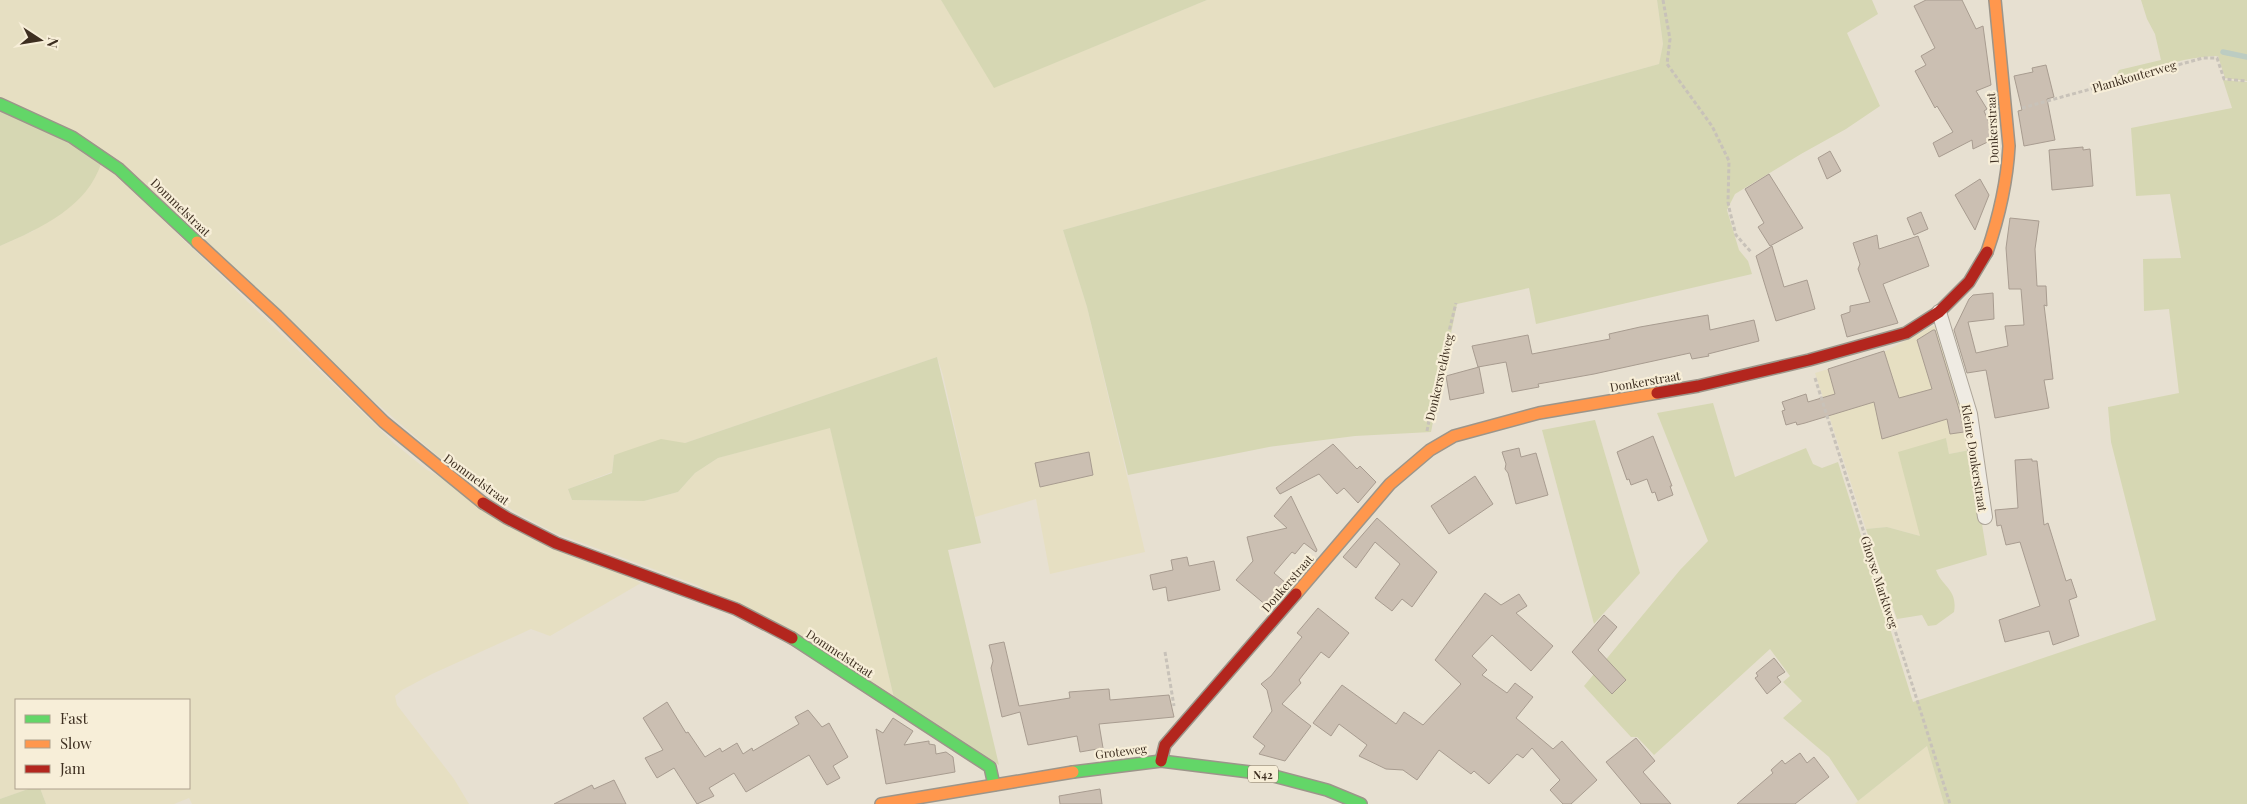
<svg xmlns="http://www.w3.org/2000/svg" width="2247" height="804" font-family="'Playfair Display',serif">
  <rect width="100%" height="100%" fill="#e7e0d1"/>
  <g fill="#e6dfc2">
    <path d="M0,0H941L995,87L1207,0H1657L1663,44L1659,64L1063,230L1087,307L1145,552L1050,574L1036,499L975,517L943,375L937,357L685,443L614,455L612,472L568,489L572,500L644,501L678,492L695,473L718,458L830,427L894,698L697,585L555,533L515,512L439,457L367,395L182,218L0,99Z"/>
    <path d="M102,161L395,444L427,470L641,583L550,636L531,629L432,674L402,690L395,696L397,705L454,779L469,804H192L189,798L174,804H46L40,788H189V700H16V788H31L0,799V246L33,231Z"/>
    <path d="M1933,326L1940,328L1965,410L1970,450L1949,454L1946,438L1920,536L1887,527L1866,529L1815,373L1884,352Z"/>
    <path d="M1927,746L1944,804H1855L1858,801Z"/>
  </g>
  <g fill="#d6d7b3">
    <path d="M941,0H1207L994,88Z"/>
    <path d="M1657,0H1872L1878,14L1847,33L1880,106L1846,129L1801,154L1735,194L1727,210L1739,250L1748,261L1752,274L1536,324L1529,288L1457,304L1431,432L1355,436L1269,447L1128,475L1087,307L1063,230L1659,64L1663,44Z"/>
    <path d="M2141,0H2247V81L2225,78L2218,56C2181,57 2147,70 2113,82L2119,70L2161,60L2155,34L2147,19Z"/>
    <path d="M2223,80L2247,82V804H1944L1927,746L1858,801L1829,757L1783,718L1802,701L1783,682L1790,676L1770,649L1654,755L1637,737H1631L1584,686L1680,570L1708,541L1657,413L1713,403L1735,477L1806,448L1813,464L1822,468L1838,462L1913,702L2156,620L2111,442L2108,407L2179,393L2169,309L2144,311L2143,259L2181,258L2170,194L2136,196L2131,128L2232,108Z"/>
    <path d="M0,107L102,161C88,207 41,228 0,246Z"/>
    <path d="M937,357L981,543L948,550L999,765L894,698L830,428L718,458L695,473L678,492L644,501L572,500L568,489L612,473L614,455L661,439L685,443Z"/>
    <path d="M1595,420L1640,573L1594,624L1542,430Z"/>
    <path d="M1946,438L1949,454L1970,450L1987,555L1936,570C1942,587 1958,589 1954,612L1936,625L1928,626L1922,615L1897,619L1866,529L1887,527L1920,536L1898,452Z"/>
    <path d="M31,788H40L46,804H0V799Z"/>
  </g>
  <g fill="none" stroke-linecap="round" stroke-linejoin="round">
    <path stroke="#bcccc2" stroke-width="5.5" d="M2223,52L2247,57"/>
  </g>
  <g fill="#cbbfb2" stroke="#a89c90">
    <path d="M1926,0H1962L1976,29L1983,26L1991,85L1976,91L1987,109L1984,111L1996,138L1973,149L1972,140L1939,157L1933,143L1953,132L1937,106L1935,108L1915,71L1926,65L1921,56L1935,48L1914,6Z"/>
    <path d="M2046,65L2054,97L2047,99L2055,140L2024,146L2018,111L2022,110L2014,76L2033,72L2032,68Z"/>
    <path d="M2083,147V150L2090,149L2093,186L2052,190L2049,150Z"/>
    <path d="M1830,151L1841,171L1827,179L1818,158Z"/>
    <path d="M1769,174L1803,228L1770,246L1758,227L1764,223L1745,189Z"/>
    <path d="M1980,179L1989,195L1975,230L1955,195Z"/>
    <path d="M1921,212L1928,229L1914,235L1907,218Z"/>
    <path d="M2010,218L2039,221L2035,249L2037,286H2046L2047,306L2044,305L2053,379L2044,380L2049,408L1995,418L1986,370L1967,373L1954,330L1969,299L1973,295L1993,293L1994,319L1968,322L1976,353L2008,346L2005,326L2024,325L2021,289H2009L2006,248Z"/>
    <path d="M1877,235L1879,249L1918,236L1929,266L1883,284L1898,323L1847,337L1841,315L1850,312V306L1870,302L1858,269L1860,264L1853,243Z"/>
    <path d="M1772,246L1784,287L1807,280L1815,309L1776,321L1756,256Z"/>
    <path d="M1708,315L1710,330L1754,320L1759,341L1708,354L1709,356L1692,359L1690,353L1594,374L1538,384L1539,387L1512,392L1506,362L1478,367L1472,346L1528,335L1532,354L1610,339L1609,334L1640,327Z"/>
    <path d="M1933,330H1935L1961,416L1964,432L1950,434L1947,419L1882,439L1874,402L1805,423L1797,425L1796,422L1786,425L1782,411L1785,410L1782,402L1806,394L1808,402L1835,394L1828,369L1884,351L1899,398L1932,389L1917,340Z"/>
    <path d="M1479,367L1484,393L1450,400L1446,376Z"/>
    <path d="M1653,436L1672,486H1670L1673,495L1658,501L1655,492L1652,493L1647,479L1631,485L1629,479L1627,480L1617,452Z"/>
    <path d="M1333,444L1357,469L1360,466L1376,482L1358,503L1344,488L1337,494L1319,474L1280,494L1276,488Z"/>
    <path d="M1519,448L1521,457L1536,453L1548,495L1516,504L1508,473L1505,469L1506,464L1502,452Z"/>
    <path d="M1089,452L1093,475L1040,487L1035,463Z"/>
    <path d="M2032,459V461H2037L2044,525L2048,523L2066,581L2071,579L2077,597L2069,600L2079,636L2053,645L2049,631L2005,642L1999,620L2040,606L2020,542L2006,545L2001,525L1997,526L1995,510L2018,508L2015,460Z"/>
    <path d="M1475,476L1493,504L1449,534L1431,506Z"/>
    <path d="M1291,496L1317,550L1316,552L1304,543L1295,554L1292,552L1274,573L1287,584L1267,606L1236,580L1253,561L1247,537L1287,528L1274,516Z"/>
    <path d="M1377,518L1437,572L1412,607L1402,599L1392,611L1375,598L1400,564L1375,542L1356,568L1343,557Z"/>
    <path d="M1187,557L1189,566L1214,561L1220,590L1168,601L1166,587L1153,590L1150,575L1173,570L1171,560Z"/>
    <path d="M1485,593L1501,605L1519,594L1527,606L1516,613L1553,646L1531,671L1492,635L1472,656L1487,670L1482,675L1507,693L1515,683L1533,697L1516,718L1553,749L1562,741L1597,780L1571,804H1563L1550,790L1560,780L1532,748L1523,758L1517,754L1489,784L1474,771L1471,774L1439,750L1417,780L1403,770L1386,769L1359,756L1367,745L1339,724L1331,736L1313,723L1342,685L1396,724L1404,712L1423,725L1461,684L1435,660Z"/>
    <path d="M1318,608L1349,633L1329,658L1321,652L1299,680L1301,683L1282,704L1311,726L1285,761L1259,754L1265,746L1253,737L1272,711L1267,690L1261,684L1271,676L1302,637L1297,633Z"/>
    <path d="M1604,615L1617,627L1598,650L1626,680L1612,694L1572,652Z"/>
    <path d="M1004,642L1019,706L1070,698L1069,692L1109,689L1110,700L1169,695L1174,717L1099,724L1103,748L1080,752L1077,736L1028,745L1020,712L1002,717L991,668L993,661L989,645Z"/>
    <path d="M1774,658L1785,672L1777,677L1781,682L1767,694L1755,678L1758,676L1756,673Z"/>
    <path d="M667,702L686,733L688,732L705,757L720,748L722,752L737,743L743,754L752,748L753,751L799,724L795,717L808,710L822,727L829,723L848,757L833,766L840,778L827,785L809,755L746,792L734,773L709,788L714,796L697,804L674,768L657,778L645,758L663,750L643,718Z"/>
    <path d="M893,718L913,731L904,745L929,741V744L935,745L936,754L946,752L953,757L955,772L886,784L876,729L883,733Z"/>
    <path d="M1636,738L1655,761L1643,772L1671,804H1641L1606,762Z"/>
    <path d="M1800,753L1807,763L1814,757L1829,777L1795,804H1737L1773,773L1771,770L1782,760L1785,764Z"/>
    <path d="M614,780L626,804H554L592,785L594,789Z"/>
    <path d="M1100,789L1102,804H1060L1059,796Z"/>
  </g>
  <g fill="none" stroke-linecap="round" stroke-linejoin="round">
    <defs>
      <path id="street" d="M1939,312L1970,414L1985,517"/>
      <g id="fast">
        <path d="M0,104L72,137L119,169L197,242"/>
        <path d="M792,638L990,767L994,785"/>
        <path d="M1073,772L1161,761L1266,774L1327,790L1361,804"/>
      </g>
      <g id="slow">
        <path d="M197,242L277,316L384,422L483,503"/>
        <path d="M1987,252C1999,217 2007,183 2009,146L1995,0"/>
        <path d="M1296,594L1390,484L1430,450L1454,436L1539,413L1657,393"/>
        <path d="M881,804L1073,772"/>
      </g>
      <g id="jam">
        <path d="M1657,393L1698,386L1809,360L1906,333L1939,312L1969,282L1987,252"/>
        <path d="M483,503L507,518L556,543L736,609L792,638"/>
        <path d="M1161,761L1165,745L1296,594"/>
      </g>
    </defs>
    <use href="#street" stroke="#ada599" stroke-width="16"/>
    <use href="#fast" stroke="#9c958a" stroke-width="14"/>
    <use href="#slow" stroke="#9c958a" stroke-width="14"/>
    <use href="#jam" stroke="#9c958a" stroke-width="14"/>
    <g stroke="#c8c2b9" stroke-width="3" stroke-dasharray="4 2.5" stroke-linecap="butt">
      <path d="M1663,0L1670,39L1667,64L1712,126L1729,161L1728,202L1730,212L1736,235L1751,252"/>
      <path d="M2022,108L2203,58H2217L2224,79L2247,81"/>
      <path d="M1815,378L1950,804"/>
      <path d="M1427,431L1436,384L1456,303"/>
      <path d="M1165,652L1174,706"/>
    </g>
    <use href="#street" stroke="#efebe3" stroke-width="14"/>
    <use href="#fast" stroke="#63d668" stroke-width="11"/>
    <use href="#slow" stroke="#ff974d" stroke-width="11"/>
    <use href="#jam" stroke="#b3261e" stroke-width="11"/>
  </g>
  <g text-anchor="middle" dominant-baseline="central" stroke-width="4.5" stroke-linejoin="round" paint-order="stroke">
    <rect fill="#f7eed8" stroke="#756857" stroke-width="1" x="1248" y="765.5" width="30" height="17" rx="4"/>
    <g font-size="11" font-weight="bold" fill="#3d2e20">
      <text x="1263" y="774">N42</text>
    </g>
    <g font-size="12" fill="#3d2e20" stroke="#f7eed8">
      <text transform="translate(2134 76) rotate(-16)">Plankkouterweg</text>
      <text transform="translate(1992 128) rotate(-93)">Donkerstraat</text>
      <text transform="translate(181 207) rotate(44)">Dommelstraat</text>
      <text transform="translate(1439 377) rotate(-77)">Donkersveldweg</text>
      <text transform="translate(1645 381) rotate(-10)">Donkerstraat</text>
      <text transform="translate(1975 458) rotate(81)">Kleine Donkerstraat</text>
      <text transform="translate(477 479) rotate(36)">Dommelstraat</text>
      <text transform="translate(1880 582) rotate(72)">Ghoyse Marktweg</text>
      <text transform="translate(1287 583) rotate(-49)">Donkerstraat</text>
      <text transform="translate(840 653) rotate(33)">Dommelstraat</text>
      <text transform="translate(1121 751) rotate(-7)">Groteweg</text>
    </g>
  </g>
  <rect x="15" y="699" width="175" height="90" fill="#f7eed8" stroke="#ada18e"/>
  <rect x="25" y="715" width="25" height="8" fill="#63d668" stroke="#ada18e"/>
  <text x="60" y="724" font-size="15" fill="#3d2e20">Fast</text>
  <rect x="25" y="740" width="25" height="8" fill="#ff974d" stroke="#ada18e"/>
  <text x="60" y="749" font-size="15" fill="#3d2e20">Slow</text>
  <rect x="25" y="765" width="25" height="8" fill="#b3261e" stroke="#ada18e"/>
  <text x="60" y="774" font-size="15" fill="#3d2e20">Jam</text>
  <g transform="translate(40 40) rotate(102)" stroke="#f7eed8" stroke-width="4" paint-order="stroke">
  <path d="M0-4L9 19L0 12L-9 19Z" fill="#3d2e20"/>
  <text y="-8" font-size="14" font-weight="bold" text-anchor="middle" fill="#3d2e20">N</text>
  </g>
</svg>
